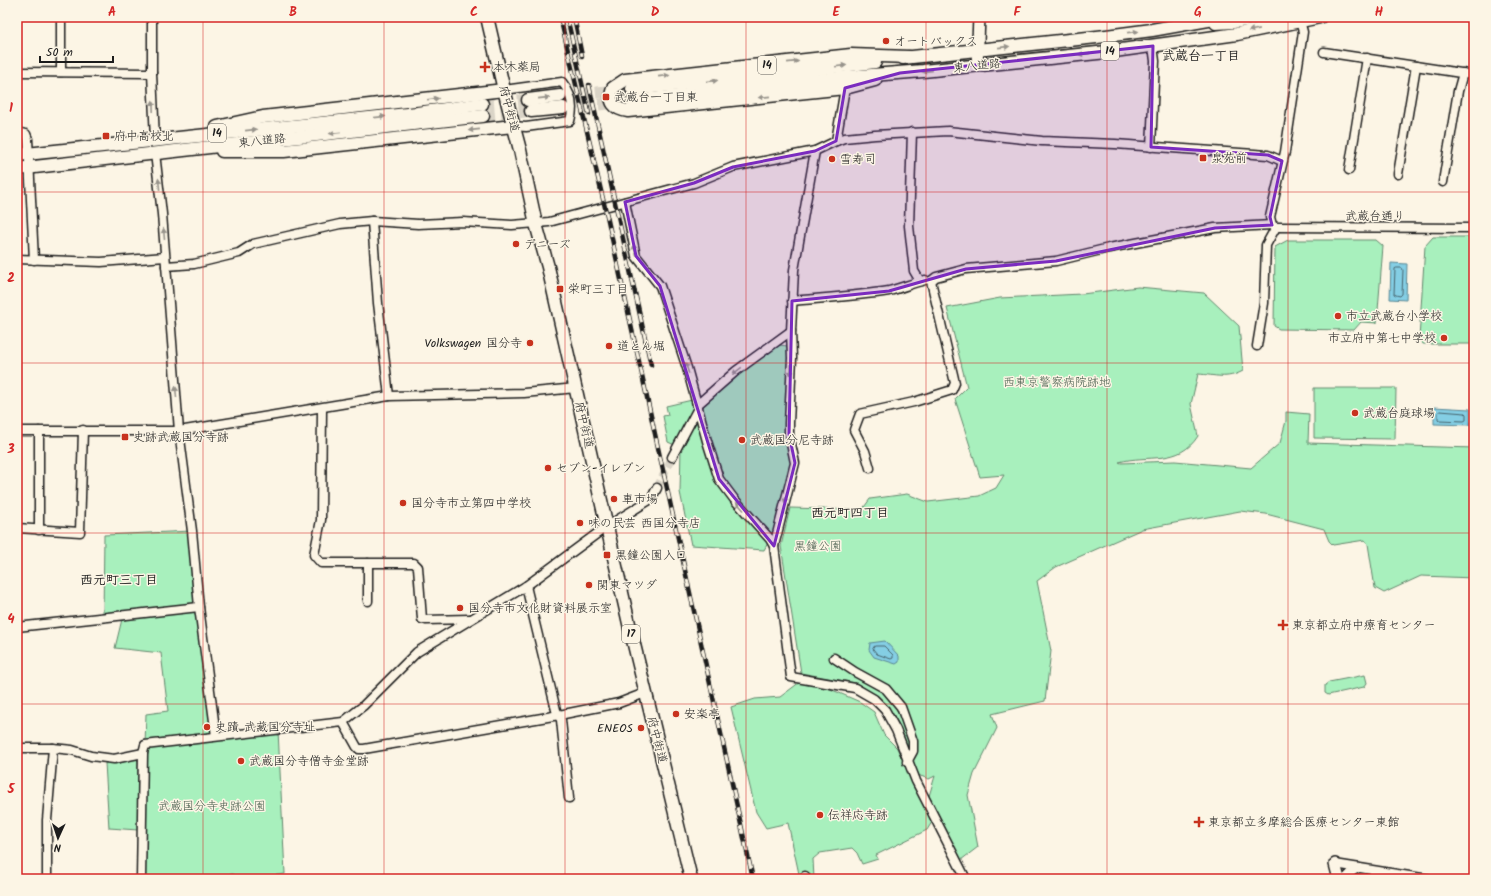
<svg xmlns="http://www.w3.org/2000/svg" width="1491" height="896" font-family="Kalam,'Klee One',sans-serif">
  <rect width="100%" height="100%" fill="#fcf5e5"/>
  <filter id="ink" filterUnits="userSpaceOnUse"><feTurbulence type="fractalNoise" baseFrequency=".025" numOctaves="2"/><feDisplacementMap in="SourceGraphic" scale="8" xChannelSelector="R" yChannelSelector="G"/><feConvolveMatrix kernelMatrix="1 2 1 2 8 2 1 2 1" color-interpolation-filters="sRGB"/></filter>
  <g filter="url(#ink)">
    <g fill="#a8f0bd" stroke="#62866c">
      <path d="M1433,237H1474V344H1423L1419,339L1425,246Z"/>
      <path d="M1288,240H1376L1383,246L1377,323L1361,322L1354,330L1279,329L1274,326L1275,247Z"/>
      <path d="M1138,287L1204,293L1239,326L1243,371C1226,380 1216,375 1198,374L1191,404L1198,436C1179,466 1148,454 1119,462L1121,463L1175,461L1251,468L1280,443L1286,421V412L1309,414L1308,443L1474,448V578L1421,576L1384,593L1375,588L1368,544L1365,540L1333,545L1329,541L1324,529L1266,514L1240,511L1142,529L1056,567L1037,581L1051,651L1045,701L992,714L997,728L974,774L968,795L978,847L961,860L929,796L935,776L929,779L915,774L901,728L890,709L875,695L856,683L801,673L781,546L790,508L862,510L870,499L907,494L928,502L979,496L996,488L1004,475L980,477L955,399L967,387L947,308L1000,298L1082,294Z"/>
      <path d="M779,345L788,346L785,434L791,462L773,534L764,550L691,545L680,492L681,448L668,442L663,416L668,415L666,406L692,400L696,411L740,373Z"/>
      <path d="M1314,388H1396L1395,439L1314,438Z"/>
      <path d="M192,531L216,736L278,730L285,874L247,879H241L233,874L196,879H144L145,745L146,714L168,711L161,653L115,648L123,615L103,617L104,535Z"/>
      <path d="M1365,675L1367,683L1364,687L1328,695L1325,693V685L1329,682Z"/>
      <path d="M800,682L828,688L860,702L874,712L884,735L897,748L932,822L927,830L876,855L878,859L862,864L857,853L852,848L820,853L813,859L814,879H803L799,874L788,823L766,828L756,812L731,707L755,699L780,697Z"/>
      <path d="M137,758L138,762V830L109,828L105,763H119Z"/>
    </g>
    <g fill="#84cee4" stroke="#5a8794">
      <path d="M1391,263L1407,264L1406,300L1390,299Z"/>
      <path d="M1434,407L1470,409V425L1434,424Z"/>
      <path d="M885,641L899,656V662L896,664L874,657L869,650L870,643Z"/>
    </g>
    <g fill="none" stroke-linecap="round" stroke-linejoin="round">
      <g stroke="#46636c" stroke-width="1">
        <path d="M1397,268H1402L1403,270L1402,294L1400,296L1396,295L1394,294L1395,269Z"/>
        <path d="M1440,411L1465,413L1466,414V420L1464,421L1439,420L1438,419V413Z"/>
        <path d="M875,646H884L893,655V658L891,659L877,654L873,649Z"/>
      </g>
      <path stroke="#dad4c7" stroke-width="8" stroke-dasharray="8 4" stroke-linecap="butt" d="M657,488L672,457"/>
      <g stroke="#dad4c7" stroke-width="12" stroke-dasharray="12 6" stroke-linecap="butt">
        <path d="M560,96L632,89"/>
        <path d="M482,104L528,100"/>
        <path d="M563,108L633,101"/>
        <path d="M483,116L531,111"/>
      </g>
      <defs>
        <g id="street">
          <path d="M152,17V73L155,140"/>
          <path d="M1324,52L1474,75"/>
          <path d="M17,72L152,73"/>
          <path d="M61,72V17"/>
          <path d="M504,90L562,82C572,94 574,107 570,121L526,127L513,126"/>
          <path d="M17,132L26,134L28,139L34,260"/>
          <path d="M912,132L909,226L914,271L920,281"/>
          <path d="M836,141L845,88"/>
          <path d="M1151,147L1155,61L1153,46"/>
          <path d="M815,151L794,270L791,331L792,358L789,423V434L795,463L774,546L791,677L855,688L874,699L885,710L896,730L916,781L966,879"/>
          <path d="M155,153L162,214L179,431L192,531L199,607L216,736"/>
          <path d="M1349,170L1367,58"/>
          <path d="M1398,174L1416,66"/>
          <path d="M1443,182L1458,91L1463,73"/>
          <path d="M625,202L636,256L660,286L687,368L707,441L719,479L734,499L770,539L774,546"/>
          <path d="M372,221L378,303L389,396"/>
          <path d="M1275,227L1272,225L1270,217L1285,152L1303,32L1300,21"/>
          <path d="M1276,227L1474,228"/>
          <path d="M17,259L101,262L165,257"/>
          <path d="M166,266L194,264L239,253L253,244L340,224L372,221L418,224L463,222L512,225L549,222L694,183L733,167L815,151L836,141L844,138L875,135L948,131L1042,141L1115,144L1268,155L1282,161"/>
          <path d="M931,281L936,277L966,269L1056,261L1109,248L1215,228L1272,225"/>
          <path d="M792,301C824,298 857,296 889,291C901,288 913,283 925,280"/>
          <path d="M1257,346L1264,303L1266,245L1276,227"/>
          <path d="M697,405L736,371L791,331"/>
          <path d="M322,408L321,520L314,555L321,563H414L418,567L422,619L426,620L470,619"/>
          <path d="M17,431H179L389,396L524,393L576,388"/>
          <path d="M672,457L698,408"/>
          <path d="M870,468L865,451L854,430L860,414L914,402L952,390L955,383L931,281"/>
          <path d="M17,528L80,532L83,430"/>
          <path d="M39,530V431"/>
          <path d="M368,563V601"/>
          <path d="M526,586L556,710L561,720L569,798"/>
          <path d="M17,627L199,607"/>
          <path d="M834,658L855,672L886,689L901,707L913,741V751L907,762"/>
          <path d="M343,722L357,747L359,749H364L559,715L619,703L645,693"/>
          <path d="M17,748H53L72,750L91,756L114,759L143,753"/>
          <path d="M1335,864L1428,879"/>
          <path d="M47,879V820L53,748"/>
          <path d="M141,879L143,753L145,745L343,722L363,706L417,652L526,586L606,527L651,499L657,488"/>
          <path d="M805,879V876"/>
          <path d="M1345,879L1353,871L1359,868"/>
        </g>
        <g id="secondary">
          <path d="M977,66L979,17"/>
          <path d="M1335,864L1339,879"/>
        </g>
        <g id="primary">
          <path d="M487,17L504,90L520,150L536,224L548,267L630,628L691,879"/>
          <path d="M1216,23L1233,22L1263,17"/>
          <path d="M903,58L1106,36L1152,30L1225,17"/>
          <path d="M875,80L845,88L628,111C614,109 608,102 613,88L625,80L851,55L909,57"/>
          <path d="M632,89L733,79L875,62"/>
          <path d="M528,100L560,96"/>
          <path d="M633,101L847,77L923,71L1107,52L1237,34L1320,17"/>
          <path d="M531,111L563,108"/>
          <path d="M217,127L263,117L504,90"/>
          <path d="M222,151H284L513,126"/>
          <path d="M17,155L417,113L482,104"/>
          <path d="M17,169L483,116"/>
        </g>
      </defs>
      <use href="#street" stroke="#1c1c1c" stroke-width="11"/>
      <use href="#secondary" stroke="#1c1c1c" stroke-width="14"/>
      <use href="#primary" stroke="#1c1c1c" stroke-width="15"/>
      <use href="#street" stroke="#fcf5e5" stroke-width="8"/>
      <use href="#secondary" stroke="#fcf5e5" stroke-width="11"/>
      <use href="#primary" stroke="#fcf5e5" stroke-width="12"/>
      <defs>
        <g id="rail">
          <path d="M560,17L607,216L753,879"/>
          <path d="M567,17L589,114"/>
          <path d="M574,17L582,56"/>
          <path d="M589,85L651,365"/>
        </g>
      </defs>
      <use href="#rail" stroke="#1c1c1c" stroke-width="4.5"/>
      <use href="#rail" stroke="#fcf5e5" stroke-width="3" stroke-dasharray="9" stroke-linecap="butt"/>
    </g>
    <defs><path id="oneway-solid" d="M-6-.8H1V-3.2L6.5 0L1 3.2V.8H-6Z"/></defs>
    <g fill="#97938b">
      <use href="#oneway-solid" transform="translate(1254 30) rotate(169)"/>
      <use href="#oneway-solid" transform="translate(1133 32) rotate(-7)"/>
      <use href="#oneway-solid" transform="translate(1004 47) rotate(-6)"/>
      <use href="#oneway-solid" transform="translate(1084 54) rotate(174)"/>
      <use href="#oneway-solid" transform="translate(793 62) rotate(-6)"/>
      <use href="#oneway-solid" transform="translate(841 66) rotate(-7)"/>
      <use href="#oneway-solid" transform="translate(927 71) rotate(174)"/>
      <use href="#oneway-solid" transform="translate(664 76) rotate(-6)"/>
      <use href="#oneway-solid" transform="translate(712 81) rotate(-6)"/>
      <use href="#oneway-solid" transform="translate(764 97) rotate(174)"/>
      <use href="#oneway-solid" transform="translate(544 98) rotate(-6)"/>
      <use href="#oneway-solid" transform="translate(433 99) rotate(-7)"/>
      <use href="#oneway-solid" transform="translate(153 106) rotate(-92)"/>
      <use href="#oneway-solid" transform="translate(380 117) rotate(-6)"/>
      <use href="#oneway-solid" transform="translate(251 130) rotate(-6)"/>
      <use href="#oneway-solid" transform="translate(474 130) rotate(174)"/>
      <use href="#oneway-solid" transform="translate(335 133) rotate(174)"/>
      <use href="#oneway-solid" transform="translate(159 184) rotate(-96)"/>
      <use href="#oneway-solid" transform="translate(164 234) rotate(-95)"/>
      <use href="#oneway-solid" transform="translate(635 250) rotate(-104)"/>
      <use href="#oneway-solid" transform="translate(687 368) rotate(-107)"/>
      <use href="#oneway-solid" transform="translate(791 370) rotate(93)"/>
      <use href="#oneway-solid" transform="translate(737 371) rotate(142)"/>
      <use href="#oneway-solid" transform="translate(176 392) rotate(-95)"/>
      <use href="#oneway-solid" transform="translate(786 498) rotate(104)"/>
      <use href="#oneway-solid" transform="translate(740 506) rotate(-132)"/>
    </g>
  </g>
  <path fill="#7b2cbf" fill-opacity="0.2" stroke="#7b2cbf" stroke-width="3" stroke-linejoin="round" d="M1153,46L1151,147L1268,155L1282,161L1270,217L1272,225L1215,228L1056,261L966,269L889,291L792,301L789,434L795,463L774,546L719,479L660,286L636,256L625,202L694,183L733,167L815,151L836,141L845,88L900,73Z"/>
  <path fill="none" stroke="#d62828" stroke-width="1" stroke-opacity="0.55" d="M203,17V879M384,17V879M565,17V879M746,17V879M926,17V879M1107,17V879M1288,17V879M17,192H1474M17,363H1474M17,533H1474M17,704H1474"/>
  <g fill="#c8321e" stroke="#fcf5e5" stroke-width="1.5">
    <circle cx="886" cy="41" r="4"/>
    <path d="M483 61h4v4h4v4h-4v4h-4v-4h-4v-4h4z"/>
    <rect x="602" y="93" width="8" height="8" rx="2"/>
    <rect x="102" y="132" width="8" height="8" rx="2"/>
    <rect x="1199" y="154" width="8" height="8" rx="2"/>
    <circle cx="832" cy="159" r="4"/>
    <circle cx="516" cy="244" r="4"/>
    <rect x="556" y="285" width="8" height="8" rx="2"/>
    <circle cx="1338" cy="316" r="4"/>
    <circle cx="1444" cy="338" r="4"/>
    <circle cx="530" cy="343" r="4"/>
    <circle cx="609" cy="346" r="4"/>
    <circle cx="1355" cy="413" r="4"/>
    <rect x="121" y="433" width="8" height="8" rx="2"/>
    <circle cx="742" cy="440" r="4"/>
    <circle cx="548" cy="468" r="4"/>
    <circle cx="614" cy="499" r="4"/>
    <circle cx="403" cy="503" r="4"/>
    <circle cx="580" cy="523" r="4"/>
    <rect x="603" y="551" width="8" height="8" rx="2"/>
    <circle cx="589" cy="585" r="4"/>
    <circle cx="460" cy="608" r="4"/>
    <path d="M1281 619h4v4h4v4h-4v4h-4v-4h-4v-4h4z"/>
    <circle cx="676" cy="714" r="4"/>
    <circle cx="207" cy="727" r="4"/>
    <circle cx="641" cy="728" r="4"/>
    <circle cx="241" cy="761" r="4"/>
    <circle cx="820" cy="815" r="4"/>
    <path d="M1197 816h4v4h4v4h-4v4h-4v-4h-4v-4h4z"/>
  </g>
  <g text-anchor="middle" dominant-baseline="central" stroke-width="3" stroke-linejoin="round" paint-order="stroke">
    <g fill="#fcf5e5" stroke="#5f5d58" stroke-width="1">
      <rect x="1101" y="42" width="18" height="18" rx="3"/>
      <rect x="758" y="56" width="18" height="18" rx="3"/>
      <rect x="208" y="124" width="18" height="18" rx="3"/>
      <rect x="622" y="625" width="18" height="18" rx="3"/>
    </g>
    <g font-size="11" font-weight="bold" fill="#1c1c1c">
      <text x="1110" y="51">14</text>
      <text x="767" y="65">14</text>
      <text x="217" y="133">14</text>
      <text x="631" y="634">17</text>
    </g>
    <g font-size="12" fill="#1c1c1c" stroke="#fcf5e5" text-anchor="start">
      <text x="894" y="41">オートバックス</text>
      <text x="493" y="67">本木薬局</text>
      <text x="614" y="97">武蔵台一丁目東</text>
      <text x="114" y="136">府中高校北</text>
      <text x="1211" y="158">泉苑前</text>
      <text x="840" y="159">雪寿司</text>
      <text x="524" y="244">デニーズ</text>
      <text x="568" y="289">栄町三丁目</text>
      <text x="1346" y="316">市立武蔵台小学校</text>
      <text x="1436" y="338" text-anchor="end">市立府中第七中学校</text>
      <text x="522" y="343" text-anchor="end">Volkswagen 国分寺</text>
      <text x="617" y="346">道とん堀</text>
      <text x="1363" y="413">武蔵台庭球場</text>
      <text x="133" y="437">史跡武蔵国分寺跡</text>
      <text x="750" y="440">武蔵国分尼寺跡</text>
      <text x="556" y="468">セブン-イレブン</text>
      <text x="622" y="499">車市場</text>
      <text x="411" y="503">国分寺市立第四中学校</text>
      <text x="588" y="523">味の民芸 西国分寺店</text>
      <text x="615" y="555">黒鐘公園入口</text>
      <text x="597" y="585">関東マツダ</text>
      <text x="468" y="608">国分寺市文化財資料展示室</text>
      <text x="1292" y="625">東京都立府中療育センター</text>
      <text x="684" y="714">安楽亭</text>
      <text x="215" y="727">史蹟 武藏国分寺址</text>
      <text x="633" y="728" text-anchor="end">ENEOS</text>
      <text x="249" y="761">武蔵国分寺僧寺金堂跡</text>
      <text x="828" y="815">伝祥応寺跡</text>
      <text x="1208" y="822">東京都立多摩総合医療センター東館</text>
    </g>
    <g font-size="12" fill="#1c1c1c" stroke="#fcf5e5">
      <text transform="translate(977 66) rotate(-6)">東八道路</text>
      <text transform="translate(509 109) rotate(75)">府中街道</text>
      <text transform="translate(262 141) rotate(-6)">東八道路</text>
      <text x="1375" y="216">武蔵台通り</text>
      <text transform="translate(584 425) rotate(77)">府中街道</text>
      <text transform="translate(657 740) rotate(76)">府中街道</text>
    </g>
    <g font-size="12" fill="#465c4c" stroke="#fcf5e5">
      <text x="1057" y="382">西東京警察病院跡地</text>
      <text x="818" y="546">黒鐘公園</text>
      <text x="212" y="806">武蔵国分寺史跡公園</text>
    </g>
    <g font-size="13" font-weight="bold" fill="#1c1c1c" stroke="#fcf5e5">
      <text x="1201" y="56">武蔵台一丁目</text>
      <text x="850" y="513">西元町四丁目</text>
      <text x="119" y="580">西元町三丁目</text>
    </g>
  </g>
  <rect width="1491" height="896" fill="none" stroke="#fcf5e5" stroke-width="44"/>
  <g transform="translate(58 838) rotate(183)" stroke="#fcf5e5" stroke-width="3" paint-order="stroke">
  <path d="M0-3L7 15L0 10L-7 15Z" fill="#1c1c1c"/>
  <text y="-6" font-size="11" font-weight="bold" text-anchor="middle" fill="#1c1c1c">N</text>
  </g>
  <path d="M40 56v6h73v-6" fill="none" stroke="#1c1c1c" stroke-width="2"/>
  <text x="46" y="56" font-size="12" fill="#1c1c1c" stroke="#fcf5e5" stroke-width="3" paint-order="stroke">50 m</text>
  <rect x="22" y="22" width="1447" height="852" fill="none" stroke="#d62828" stroke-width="1.5"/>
  <g font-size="13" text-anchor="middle" font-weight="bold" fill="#d62828">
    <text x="112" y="16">A</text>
    <text x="293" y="16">B</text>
    <text x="474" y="16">C</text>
    <text x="655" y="16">D</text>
    <text x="836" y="16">E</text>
    <text x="1017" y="16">F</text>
    <text x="1198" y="16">G</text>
    <text x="1379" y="16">H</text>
    <text x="11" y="112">1</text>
    <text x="11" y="282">2</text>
    <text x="11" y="453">3</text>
    <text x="11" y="623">4</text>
    <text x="11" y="793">5</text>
  </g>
</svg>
